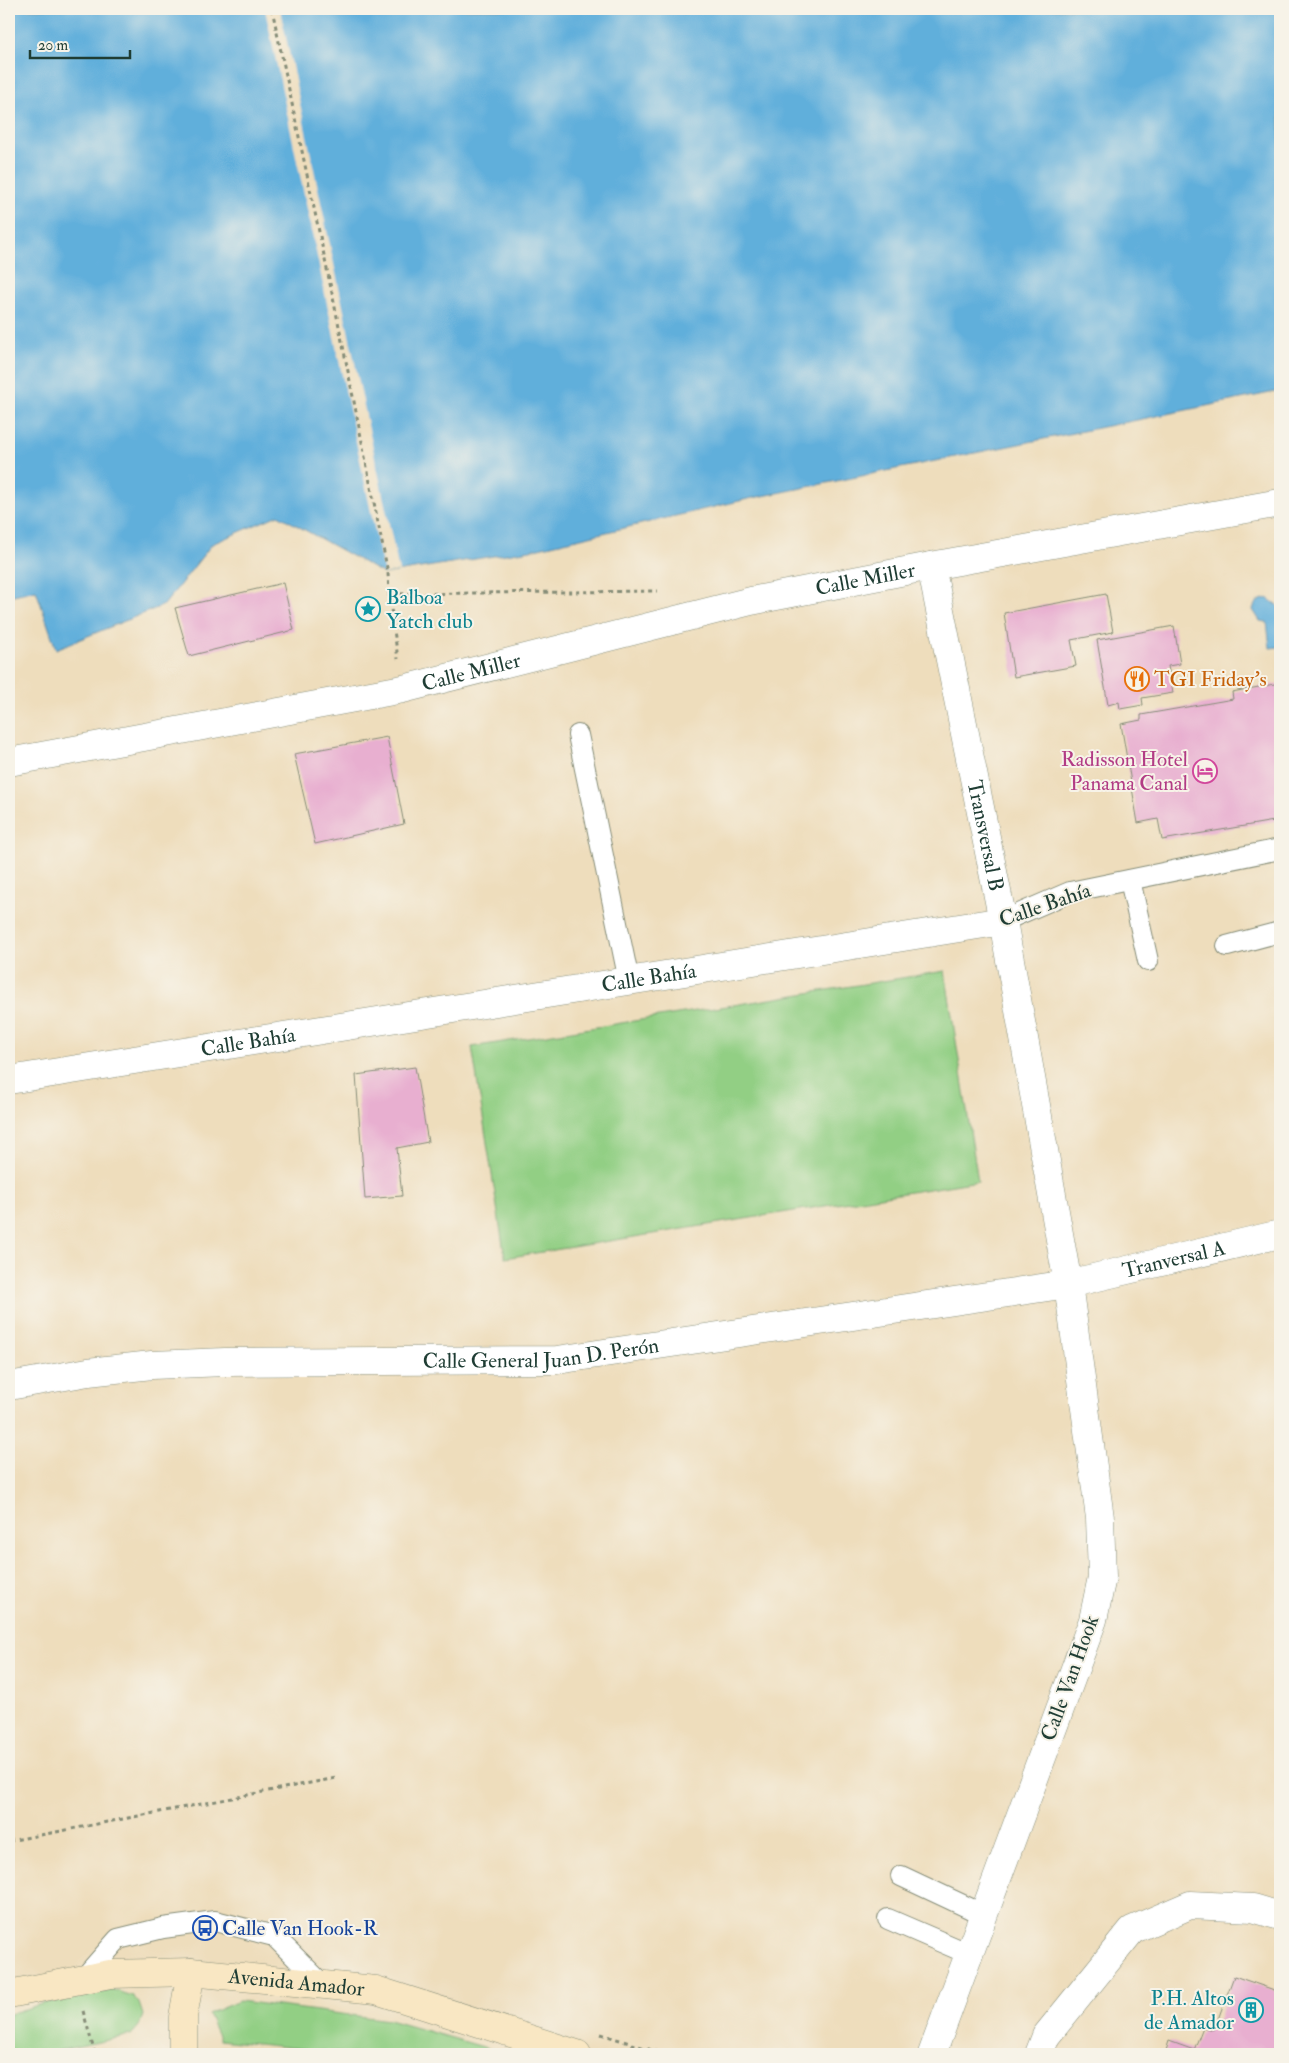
<svg xmlns="http://www.w3.org/2000/svg" width="1289" height="2063" font-family="'IM FELL Double Pica',serif">
  <rect width="100%" height="100%" fill="#f7f3e8"/>
  <filter id="ink" filterUnits="userSpaceOnUse"><feTurbulence type="fractalNoise" baseFrequency=".02" numOctaves="2"/><feDisplacementMap in="SourceGraphic" scale="10" xChannelSelector="R" yChannelSelector="G"/><feConvolveMatrix kernelMatrix="1 2 1 2 8 2 1 2 1" color-interpolation-filters="sRGB"/></filter>
  <filter id="wash" filterUnits="userSpaceOnUse"><feTurbulence type="fractalNoise" baseFrequency=".0096" numOctaves="4" result="noise"/><feDisplacementMap in="SourceGraphic" scale="20" xChannelSelector="R" yChannelSelector="G"/><feGaussianBlur stdDeviation="1.12" result="paint"/><feColorMatrix in="noise" values="0 0 0 0 0 0 0 0 0 0 0 0 0 0 0 0 0 1.4 0 .05"/><feComposite in="paint" operator="in"/></filter>
  <g filter="url(#wash)">
    <rect width="100%" height="100%" fill="#eeddbc"/>
    <g fill="#92cf84" stroke="#58865c">
      <path d="M945,971L978,1181L505,1258L472,1047Z"/>
      <path d="M114,1990L133,1996L139,2003L143,2015L139,2026L131,2035L43,2054H9V2014L45,2003Z"/>
      <path d="M239,2001L389,2020L508,2054H351L220,2040L208,2014Z"/>
    </g>
    <g fill="#61afdb" stroke="#407688">
      <path d="M9,9H1280V391L748,499L530,550L384,574L278,515L212,544L164,605L56,649L36,590L9,596Z"/>
      <path d="M1267,598L1280,607L1279,647L1270,648L1267,622L1260,621L1253,610C1254,602 1260,600 1267,598Z"/>
    </g>
    <path fill="#eeddbc" d="M265,9H280L399,571L384,574Z"/>
    <g id="blocks">
      <g fill="#e8afd0">
        <path d="M283,583L294,630L189,656L175,608Z"/>
        <path d="M1106,594L1113,632L1071,640L1076,666L1014,677L1004,613Z"/>
        <path d="M1174,626L1180,664L1168,666L1173,693L1142,698L1143,705L1120,709L1119,702L1108,705L1097,640Z"/>
        <path d="M1280,683V820L1162,840L1158,819L1138,823L1121,724L1141,720V715L1233,699L1232,692Z"/>
        <path d="M387,737L404,824L315,844L294,754Z"/>
        <path d="M415,1067L428,1142L397,1148L402,1196L365,1199L356,1075Z"/>
        <path d="M1234,1976L1280,1992V2054H1165L1169,2041L1194,2050L1203,2027L1214,2030Z"/>
      </g>
    </g>
  </g>
  <g filter="url(#ink)">
    <use href="#blocks" fill-opacity="0" stroke="#868d78" stroke-width="1"/>
    <g fill="none" stroke-linecap="round" stroke-linejoin="round">
      <defs>
        <g id="lane">
          <path d="M578,735L629,981"/>
          <path d="M1130,880L1148,961"/>
          <path d="M1003,921L1070,892L1280,849"/>
          <path d="M1227,946L1280,932"/>
          <path d="M901,1876L984,1915"/>
          <path d="M888,1919L969,1954"/>
          <path d="M83,1979L118,1939L163,1928L215,1921L274,1936L323,1985"/>
        </g>
        <g id="street">
          <path id="s1" d="M931,566L1003,921L1068,1284L1100,1518L1102,1577L1093,1620L932,2054"/>
          <path id="s2" d="M9,762L403,689L751,601L931,566L1280,503"/>
          <path id="s3" d="M9,1080L1003,921"/>
          <path id="s4" d="M9,1386L88,1372L152,1365L225,1362L557,1360L1068,1284L1280,1234"/>
          <path d="M1039,2054L1046,2036L1132,1930L1190,1905L1253,1908L1280,1916"/>
        </g>
        <g id="secondary">
          <path id="s5" d="M9,1994L110,1974L191,1972L376,1990L577,2054"/>
          <path d="M183,2054V2017L191,1972"/>
        </g>
      </defs>
      <use href="#lane" stroke="#868d78" stroke-width="22"/>
      <use href="#street" stroke="#868d78" stroke-width="29"/>
      <use href="#secondary" stroke="#868d78" stroke-width="29"/>
      <g stroke="#868d78" stroke-width="3" stroke-dasharray="4 4" stroke-linecap="butt">
        <path d="M272,9L340,331L388,573L389,594L657,591"/>
        <path d="M389,594L398,659"/>
        <path d="M9,1841L336,1778"/>
        <path d="M83,2011L95,2054"/>
        <path d="M601,2034L664,2054"/>
      </g>
      <use href="#lane" stroke="#fff" stroke-width="20"/>
      <use href="#street" stroke="#fff" stroke-width="28"/>
      <use href="#secondary" stroke="#f9e7c3" stroke-width="28"/>
    </g>
  </g>
  <defs>
    <symbol id="sight-ring" viewBox="-11 -11 22 22"><circle r="9.5" fill="#f7f3e8" stroke="#0f9aa8" stroke-width="1.5"/><path d="M0-6L1.8-2.2L6-1.7L2.9 1.2L3.7 5.4L0 3.3L-3.7 5.4L-2.9 1.2L-6-1.7L-1.8-2.2Z" fill="#0f9aa8"/></symbol>
    <symbol id="restaurant-ring" viewBox="-11 -11 22 22"><circle r="9.5" fill="#f7f3e8" stroke="#e8710a" stroke-width="1.5"/><path d="M-5-6h1v4h1v-4h1v4h1v-4h1v5L-1.5 .5V6h-2V.5L-5-1ZM5-6V6H3V1.5H1.5Q1.5-4 5-6Z" fill="#e8710a"/></symbol>
    <symbol id="hotel-ring" viewBox="-11 -11 22 22"><circle r="9.5" fill="#f7f3e8" stroke="#d1479c" stroke-width="1.5"/><path d="M-6-4.5h1.5V1H6V5H4.5V3h-9V5H-6ZM-4 0a1.8 1.8 0 1 1 3.6 0ZM.5 0V-2.5h3Q6-2.5 6 0Z" fill="#d1479c"/></symbol>
    <symbol id="bus-ring" viewBox="-11 -11 22 22"><circle r="9.5" fill="#f7f3e8" stroke="#1a4fb4" stroke-width="1.5"/><path d="M-5-6H5V4H4V6H2V4H-2V6H-4V4H-5ZM-3.5-4V0h7V-4ZM-3.5 1.2v1.5H-2V1.2ZM2 1.2v1.5H3.5V1.2Z" fill="#1a4fb4"/></symbol>
    <symbol id="building-ring" viewBox="-11 -11 22 22"><circle r="9.5" fill="#f7f3e8" stroke="#0f9aa8" stroke-width="1.5"/><path d="M-4-6H4V6H1V3H-1V6H-4ZM-2.5-4.3h1.7v1.8h-1.7ZM.8-4.3h1.7v1.8H.8ZM-2.5-1h1.7V.8h-1.7ZM.8-1h1.7V.8H.8Z" fill="#0f9aa8"/></symbol>
  </defs>
  <g fill-rule="evenodd">
    <use href="#sight-ring" x="354" y="595" width="28" height="28"/>
    <use href="#restaurant-ring" x="1123" y="665" width="28" height="28"/>
    <use href="#hotel-ring" x="1191" y="757" width="28" height="28"/>
    <use href="#bus-ring" x="191" y="1914" width="28" height="28"/>
    <use href="#building-ring" x="1237" y="1996" width="28" height="28"/>
  </g>
  <g text-anchor="middle" dominant-baseline="central" stroke-width="4" stroke-linejoin="round" paint-order="stroke">
    <g font-size="21" fill="#1f3d34" stroke="#f7f3e8">
      <text stroke="none"><textPath href="#s2" startOffset="876">Calle Miller</textPath></text>
      <text stroke="none"><textPath href="#s2" startOffset="471">Calle Miller</textPath></text>
      <text stroke="none"><textPath href="#s1" startOffset="275">Transversal B</textPath></text>
      <text transform="translate(1045 905) rotate(-19)">Calle Bahía</text>
      <text stroke="none"><textPath href="#s3" startOffset="648">Calle Bahía</textPath></text>
      <text stroke="none"><textPath href="#s3" startOffset="242">Calle Bahía</textPath></text>
      <text stroke="none"><textPath href="#s4" startOffset="1175">Tranversal A</textPath></text>
      <text stroke="none"><textPath href="#s4" startOffset="534">Calle General Juan D. Perón</textPath></text>
      <text transform="translate(1070 1678) rotate(-70)">Calle Van Hook</text>
      <text stroke="none"><textPath href="#s5" startOffset="290">Avenida Amador</textPath></text>
    </g>
    <g font-size="21" fill="#0d838f" stroke="#f7f3e8" text-anchor="start">
      <text x="386" y="597">Balboa<tspan x="386" dy="24">Yatch club</tspan></text>
      <text x="1234" y="1998" text-anchor="end">P.H. Altos<tspan x="1234" dy="24">de Amador</tspan></text>
    </g>
    <g font-size="21" fill="#c56008" stroke="#f7f3e8" text-anchor="start">
      <text x="1154" y="679">TGI Friday's</text>
    </g>
    <g font-size="21" fill="#b23c85" stroke="#f7f3e8" text-anchor="end">
      <text x="1188" y="759">Radisson Hotel<tspan x="1188" dy="24">Panama Canal</tspan></text>
    </g>
    <g font-size="21" fill="#164399" stroke="#f7f3e8" text-anchor="start">
      <text x="222" y="1928">Calle Van Hook-R</text>
    </g>
  </g>
  <rect width="1289" height="2063" fill="none" stroke="#f7f3e8" stroke-width="30"/>
  <path d="M30 50v8h100v-8" fill="none" stroke="#1f3d34" stroke-width="2.5"/>
  <text x="38" y="50" font-size="15" fill="#1f3d34" stroke="#f7f3e8" stroke-width="4" paint-order="stroke">20 m</text>
</svg>
